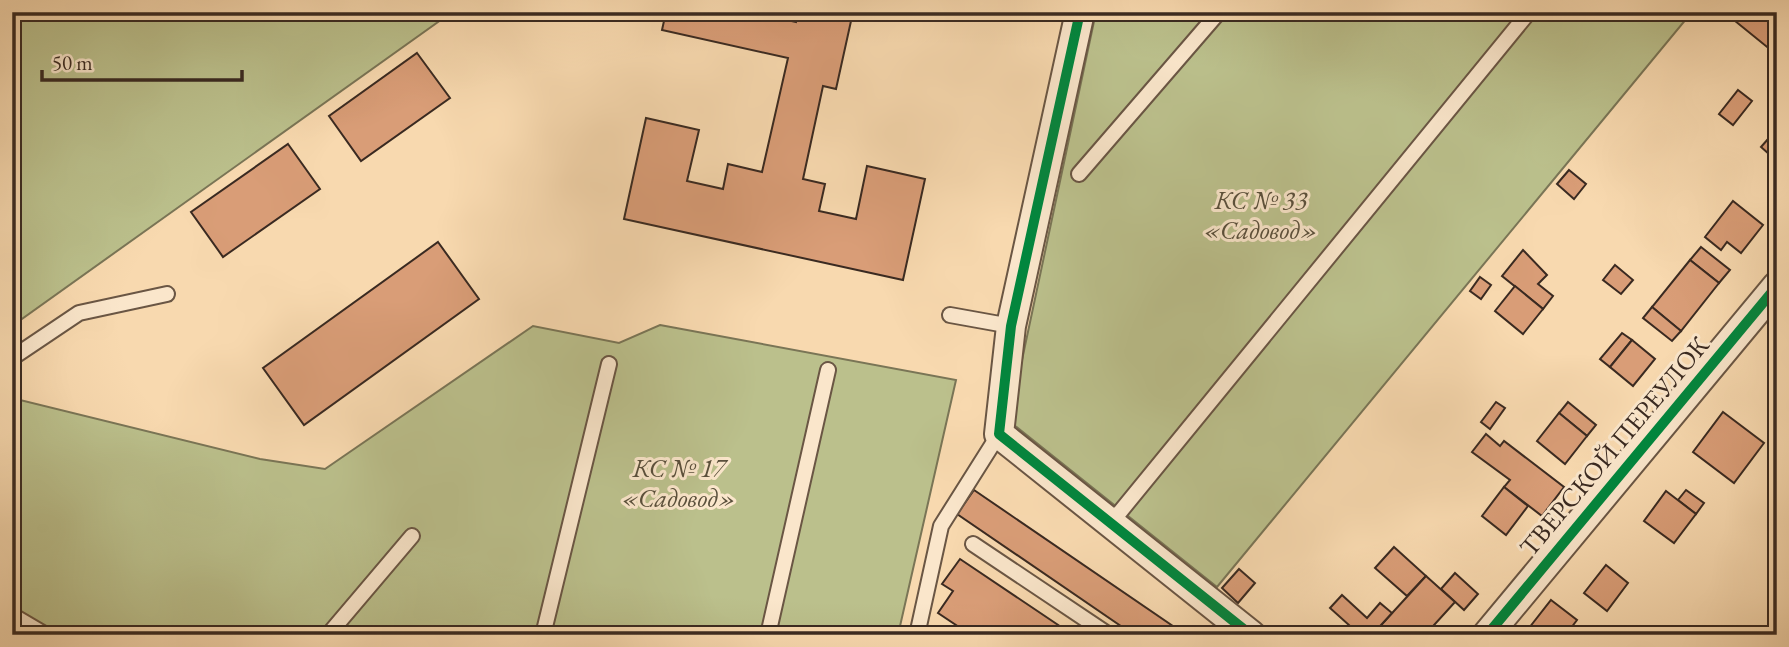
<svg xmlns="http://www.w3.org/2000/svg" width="1789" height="647" font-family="'EB Garamond',serif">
  <rect width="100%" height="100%" fill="#f8d9af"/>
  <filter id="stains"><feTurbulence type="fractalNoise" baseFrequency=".00286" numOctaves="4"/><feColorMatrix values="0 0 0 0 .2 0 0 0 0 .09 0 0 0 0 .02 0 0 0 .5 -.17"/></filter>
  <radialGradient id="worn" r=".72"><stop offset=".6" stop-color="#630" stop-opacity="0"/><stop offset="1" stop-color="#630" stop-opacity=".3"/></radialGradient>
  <g fill="#bbc08c" stroke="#7a7556" stroke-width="2">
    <path d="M12,12H452L12,326Z"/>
    <path d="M1096,12H1692L1217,587L1009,421Z"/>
    <path d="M660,325L956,380L898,635H12V398L260,459L325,469L533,326L619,343Z"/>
  </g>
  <g fill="#d99d77" stroke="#3a2a21" stroke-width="2">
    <path d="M666,12H765V15L796,22L798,12H853L836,89L823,86L803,179L825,184L819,211L856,219L867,166L925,179L903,280L624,219L646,118L699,130L687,181L723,189L728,164L762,172L788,58L662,30Z"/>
    <path d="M1724,12H1777V55Z"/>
    <path d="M417,53L450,98L361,161L329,116Z"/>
    <path d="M1738,90L1752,101L1733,125L1719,114Z"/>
    <path d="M1775,131L1777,145L1769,154L1761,147Z"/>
    <path d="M288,144L320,189L223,257L191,212Z"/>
    <path d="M1777,145V160L1769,154Z"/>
    <path d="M1569,170L1586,184L1574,199L1557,184Z"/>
    <path d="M1733,201L1763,225L1741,253L1727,242L1721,250L1705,237Z"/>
    <path d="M438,242L479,299L304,425L263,368Z"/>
    <path d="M1701,247L1730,270L1719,283L1690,260Z"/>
    <path d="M1523,250L1547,275L1538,284L1553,296L1543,309L1502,276Z"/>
    <path d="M1690,260L1719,283L1681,331L1652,307Z"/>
    <path d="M1615,265L1633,280L1621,294L1603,280Z"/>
    <path d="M1480,277L1491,285L1481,299L1470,291Z"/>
    <path d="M1515,286L1543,309L1523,334L1495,311Z"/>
    <path d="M1652,307L1681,331L1672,341L1643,318Z"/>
    <path d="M1622,333L1632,340L1610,367L1600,359Z"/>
    <path d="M1632,340L1655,359L1633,386L1610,367Z"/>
    <path d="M1496,402L1505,408L1490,429L1481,422Z"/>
    <path d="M1568,402L1596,425L1587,436L1559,413Z"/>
    <path d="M1723,412L1764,443L1734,483L1693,452Z"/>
    <path d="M1559,413L1587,436L1565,464L1537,441Z"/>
    <path d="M1486,434L1500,446L1504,441L1564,487L1542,516L1504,487L1510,480L1472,452Z"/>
    <path d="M1504,487L1528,506L1506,535L1482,516Z"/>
    <path d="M974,490L1186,635H1134L957,514Z"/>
    <path d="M1686,490L1704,503L1696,514L1678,500Z"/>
    <path d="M1666,491L1696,514L1674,543L1644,521Z"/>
    <path d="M1394,547L1426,576L1407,596L1375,568Z"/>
    <path d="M960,559L1073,635H971L938,613L953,591L942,584Z"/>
    <path d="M1606,565L1628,583L1607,611L1584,593Z"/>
    <path d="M1239,569L1255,583L1238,603L1222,588Z"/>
    <path d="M1455,573L1478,594L1464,610L1441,589Z"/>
    <path d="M1426,576L1455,602L1425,635H1372Z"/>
    <path d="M1342,595L1367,618L1380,603L1392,613L1372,635H1360L1330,608Z"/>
    <path d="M1551,600L1577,620L1571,628L1581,635H1538L1529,628Z"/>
  </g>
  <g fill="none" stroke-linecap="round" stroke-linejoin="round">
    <defs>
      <g id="service">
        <path d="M1079,174L1219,12"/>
        <path d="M950,315L1011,326"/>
        <path d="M12,358L79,313L167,294"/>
        <path d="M1108,522L1120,512L1529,12"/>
        <path d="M973,544L1109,635"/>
        <path d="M12,615L46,635"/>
        <path d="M328,635L412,536"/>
        <path d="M543,635L609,364"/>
        <path d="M768,635L828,370"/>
        <path d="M917,635L941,526L999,434"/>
      </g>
      <g id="minor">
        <path d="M1080,12L1011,326L999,434L1251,635"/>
        <path d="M1487,635L1777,286"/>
      </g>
    </defs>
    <use href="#service" stroke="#6a5644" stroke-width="18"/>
    <use href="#minor" stroke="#6a5644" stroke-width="32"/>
    <use href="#service" stroke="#fae6cb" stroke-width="14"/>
    <use href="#minor" stroke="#fae6cb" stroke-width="28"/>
    <defs>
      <g id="cycleway">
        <path d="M1080,12L1011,326L999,434L1251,635"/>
        <path d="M1487,635L1777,286"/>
      </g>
    </defs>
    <use href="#cycleway" stroke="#fae6cb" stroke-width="15"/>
    <use href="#cycleway" stroke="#00873e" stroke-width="10"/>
  </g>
  <g text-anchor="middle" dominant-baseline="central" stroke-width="6" stroke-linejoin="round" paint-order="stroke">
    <g font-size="26" font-style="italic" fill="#5a503c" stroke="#fae6cb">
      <text x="1261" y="200">КС № 33<tspan x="1261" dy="30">«Садовод»</tspan></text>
      <text x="679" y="468">КС № 17<tspan x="679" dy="30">«Садовод»</tspan></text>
    </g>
    <g font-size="26" fill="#3a2a21" stroke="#fae6cb">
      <text transform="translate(1614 446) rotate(-50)">ТВЕРСКОЙ ПЕРЕУЛОК</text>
    </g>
  </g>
  <rect width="1789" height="647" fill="none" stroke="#f8d9af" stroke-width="42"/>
  <rect x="14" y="14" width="1761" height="619" fill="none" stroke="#3a2a21" stroke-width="3.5"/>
  <rect x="21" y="21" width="1747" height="605" fill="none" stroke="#3a2a21" stroke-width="2"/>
  <path d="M42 70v10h200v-10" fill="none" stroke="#3a2a21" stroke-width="3.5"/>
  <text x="52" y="70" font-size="21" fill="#3a2a21" stroke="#fae6cb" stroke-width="5" paint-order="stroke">50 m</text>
  <rect width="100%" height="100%" filter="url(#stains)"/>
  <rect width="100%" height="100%" fill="url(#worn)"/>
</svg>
